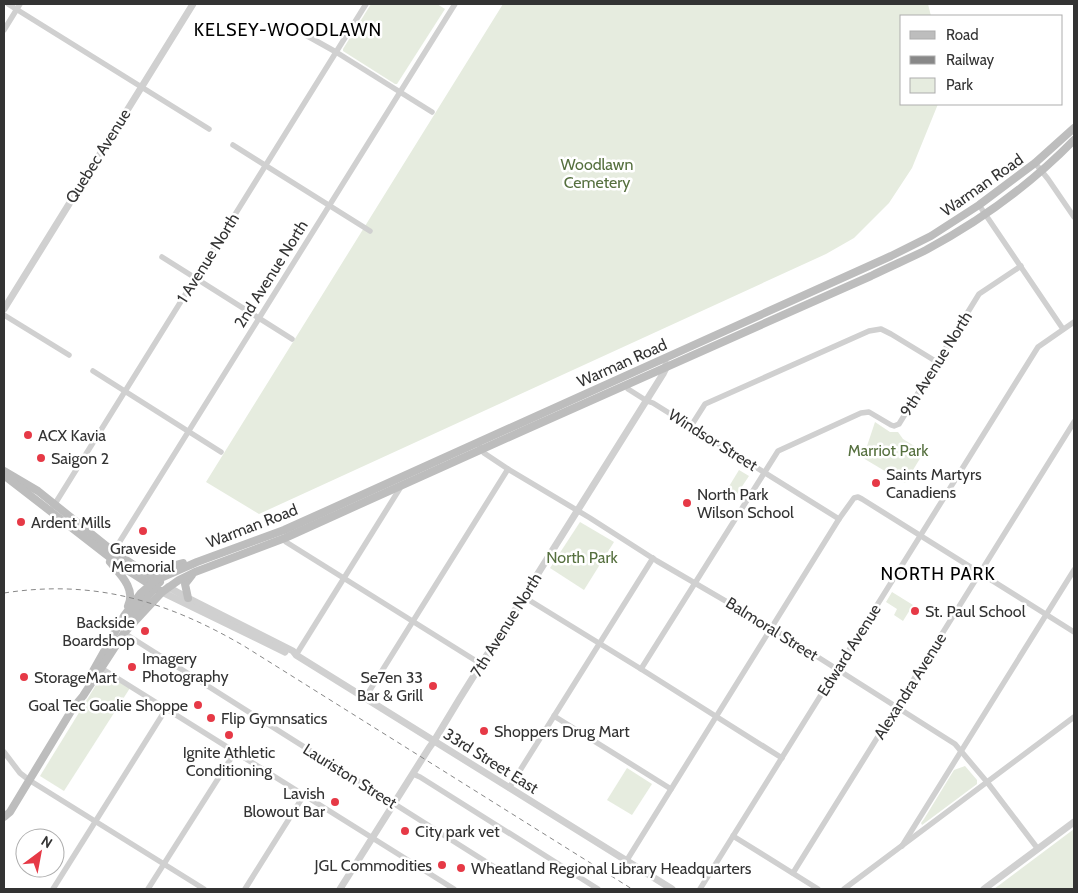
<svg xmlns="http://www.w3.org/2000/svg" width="1078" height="893" font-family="Cabin,sans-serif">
  <rect width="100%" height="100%" fill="#fff"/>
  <g fill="#e6ecdf">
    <path d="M371,4H437L445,9L397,84H395L343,51V49Z"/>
    <path d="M503,4H928L931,16H902V104H938L912,168L889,203L854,238L826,254L259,514L206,482Z"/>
    <path d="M875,422L890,432H898L903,439L924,452L905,483L863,458Z"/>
    <path d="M739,470L749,476L737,494L728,488Z"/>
    <path d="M580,522L614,542L584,590L550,568Z"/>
    <path d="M892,592L913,605L903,621L894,615L897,609L886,602Z"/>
    <path d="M104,672L130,688L64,791L40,776Z"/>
    <path d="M965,766L977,780V784L922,825L921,823L924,819L954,770Z"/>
    <path d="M627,768L652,784L632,815L607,800Z"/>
    <path d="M1074,829V889H994Z"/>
  </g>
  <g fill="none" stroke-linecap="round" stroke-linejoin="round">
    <g stroke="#d0d0d0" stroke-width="5.5">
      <path d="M8,4L209,129"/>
      <path d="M4,30L20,4"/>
      <path d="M302,33L336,52L432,112"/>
      <path d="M233,145L370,231"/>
      <path d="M1035,163L1048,179L1074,217"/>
      <path d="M979,205L1063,329"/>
      <path d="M162,257L292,339"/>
      <path d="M4,315L69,355"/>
      <path d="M93,371L221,452"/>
      <path d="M627,385L628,389L647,401L653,403L839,519"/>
      <path d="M691,426L705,404L869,331L881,329L891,334L937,362"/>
      <path d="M480,447L484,453L508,469L590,518L657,561L772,628L955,744L987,782L1038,849"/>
      <path d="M53,507L366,4"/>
      <path d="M285,538L286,542L481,664"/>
      <path d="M112,554L455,4"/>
      <path d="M524,597L641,669L782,758"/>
      <path d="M124,633L499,870"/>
      <path d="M296,655L402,485"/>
      <path d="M101,668L454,889"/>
      <path d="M641,669L778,451L861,413L869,412L891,425L894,426L899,424L979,294L1021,266"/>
      <path d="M365,698L508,469"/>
      <path d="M554,716L671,789"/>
      <path d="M4,752L20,773L29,780L204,889"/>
      <path d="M413,774L420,777L598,889"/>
      <path d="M509,788L653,558"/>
      <path d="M733,836L818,889"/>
      <path d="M902,846L1074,570"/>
      <path d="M627,860L839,519L854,498L858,497L862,499L1074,632"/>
      <path d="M793,873L1074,422"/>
      <path d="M53,889L166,709"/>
      <path d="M148,889L235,752"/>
      <path d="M245,889L304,795"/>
      <path d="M700,889L1038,347L1074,322"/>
      <path d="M844,889L1074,717"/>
    </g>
    <g stroke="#d0d0d0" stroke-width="7">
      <path d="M4,309L193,4"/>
      <path d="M168,587L188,598L293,651L296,655L672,889"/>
      <path d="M162,592L285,652"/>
      <path d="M340,889L429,748L434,741L460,698L663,374L666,368V364"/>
      <path d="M984,889L1074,822"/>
    </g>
    <g stroke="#bdbdbd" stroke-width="8">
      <path d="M4,471L38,491L114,552L160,582"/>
      <path d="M5,476L121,566L162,592"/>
      <path d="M110,562C121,575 136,589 128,606"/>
      <path d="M141,569C155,572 169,567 183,563"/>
      <path d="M188,598L185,584L192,575"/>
      <path d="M126,627L130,617L155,588L157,584"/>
      <path d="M88,680L124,616L141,593L156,580L197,562L284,530L891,256L931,236L979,205L1035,163L1074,128"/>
      <path d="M4,817L10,812L73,708L83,696L124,633L162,592L179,580L195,572L285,538L327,519L527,429L871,276C889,267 908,259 926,250C980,221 1031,184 1074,140"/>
    </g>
    <path stroke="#888" stroke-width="1" stroke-dasharray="5 4" stroke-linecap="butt" d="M4,593C94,579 167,601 244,646L632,889"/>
  </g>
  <g fill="#e63946" stroke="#fff" stroke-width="2">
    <circle cx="28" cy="435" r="5"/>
    <circle cx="41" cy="458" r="5"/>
    <circle cx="876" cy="483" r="5"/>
    <circle cx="687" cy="503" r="5"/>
    <circle cx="21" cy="522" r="5"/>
    <circle cx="143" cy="531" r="5"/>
    <circle cx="915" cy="611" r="5"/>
    <circle cx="145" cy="631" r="5"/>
    <circle cx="132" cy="667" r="5"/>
    <circle cx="24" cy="677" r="5"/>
    <circle cx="433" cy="686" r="5"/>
    <circle cx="198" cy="705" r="5"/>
    <circle cx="211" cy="718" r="5"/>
    <circle cx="484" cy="731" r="5"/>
    <circle cx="229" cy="735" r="5"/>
    <circle cx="335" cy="802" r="5"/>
    <circle cx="405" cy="831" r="5"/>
    <circle cx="442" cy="865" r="5"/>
    <circle cx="461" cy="868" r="5"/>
  </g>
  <g text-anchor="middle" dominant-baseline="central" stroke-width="5" stroke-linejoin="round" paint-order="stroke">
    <g font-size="16" fill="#333" stroke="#fff">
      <text transform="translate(98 156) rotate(-58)">Quebec Avenue</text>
      <text transform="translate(982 185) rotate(-35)">Warman Road</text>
      <text transform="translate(208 258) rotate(-58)">1 Avenue North</text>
      <text transform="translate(271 274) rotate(-58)">2nd Avenue North</text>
      <text transform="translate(622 363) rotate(-24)">Warman Road</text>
      <text transform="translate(936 364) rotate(-58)">9th Avenue North</text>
      <text transform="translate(713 440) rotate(32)">Windsor Street</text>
      <text transform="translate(252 526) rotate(-21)">Warman Road</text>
      <text transform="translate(506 625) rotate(-58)">7th Avenue North</text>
      <text transform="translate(772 629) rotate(32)">Balmoral Street</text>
      <text transform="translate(849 650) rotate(-58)">Edward Avenue</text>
      <text transform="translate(910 686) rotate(-58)">Alexandra Avenue</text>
      <text transform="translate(491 761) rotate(32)">33rd Street East</text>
      <text transform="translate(350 776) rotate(32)">Lauriston Street</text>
    </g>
    <g font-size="16" fill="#56703f" stroke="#fff">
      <text x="597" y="164">Woodlawn<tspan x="597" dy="18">Cemetery</tspan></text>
      <text x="888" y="450">Marriot Park</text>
      <text x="582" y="557">North Park</text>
    </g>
    <g font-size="16" fill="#333" stroke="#fff" text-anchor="start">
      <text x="38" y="435">ACX Kavia</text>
      <text x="51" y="458">Saigon 2</text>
      <text x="886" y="474">Saints Martyrs<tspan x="886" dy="18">Canadiens</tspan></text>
      <text x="697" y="494">North Park<tspan x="697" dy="18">Wilson School</tspan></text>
      <text x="31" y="522">Ardent Mills</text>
      <text x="143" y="548" text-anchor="middle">Graveside<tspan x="143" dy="18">Memorial</tspan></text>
      <text x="925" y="611">St. Paul School</text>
      <text x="135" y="622" text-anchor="end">Backside<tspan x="135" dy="18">Boardshop</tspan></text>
      <text x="142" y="658">Imagery<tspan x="142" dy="18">Photography</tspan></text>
      <text x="34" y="677">StorageMart</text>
      <text x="423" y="677" text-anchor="end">Se7en 33<tspan x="423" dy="18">Bar &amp; Grill</tspan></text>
      <text x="188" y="705" text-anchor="end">Goal Tec Goalie Shoppe</text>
      <text x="221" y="718">Flip Gymnsatics</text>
      <text x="494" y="731">Shoppers Drug Mart</text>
      <text x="229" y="752" text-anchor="middle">Ignite Athletic<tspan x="229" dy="18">Conditioning</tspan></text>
      <text x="325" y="793" text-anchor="end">Lavish<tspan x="325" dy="18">Blowout Bar</tspan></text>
      <text x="415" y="831">City park vet</text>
      <text x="432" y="865" text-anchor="end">JGL Commodities</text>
      <text x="471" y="868">Wheatland Regional Library Headquarters</text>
    </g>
    <g font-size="18" letter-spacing="1" fill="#000" stroke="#fff">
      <text x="288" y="30">KELSEY-WOODLAWN</text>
      <text x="938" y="574">NORTH PARK</text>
    </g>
  </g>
  <rect width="1078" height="893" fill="none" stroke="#333333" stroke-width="10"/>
  <rect x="900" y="15" width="162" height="90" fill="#ffffff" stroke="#adadad"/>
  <rect x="910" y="31" width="25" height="8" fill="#bdbdbd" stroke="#adadad"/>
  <text x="946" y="40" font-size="15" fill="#333333">Road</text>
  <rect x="910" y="56" width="25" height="8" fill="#888888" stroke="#adadad"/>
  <text x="946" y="65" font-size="15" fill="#333333">Railway</text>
  <rect x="910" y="78" width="25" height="15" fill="#e6ecdf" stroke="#adadad"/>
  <text x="946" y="90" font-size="15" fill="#333333">Park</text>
  <g transform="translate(40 853) rotate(32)"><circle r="24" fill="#ffffff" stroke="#adadad"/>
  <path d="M0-4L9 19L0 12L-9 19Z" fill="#e63946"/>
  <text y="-8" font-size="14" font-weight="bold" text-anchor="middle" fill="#333333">N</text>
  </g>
</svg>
